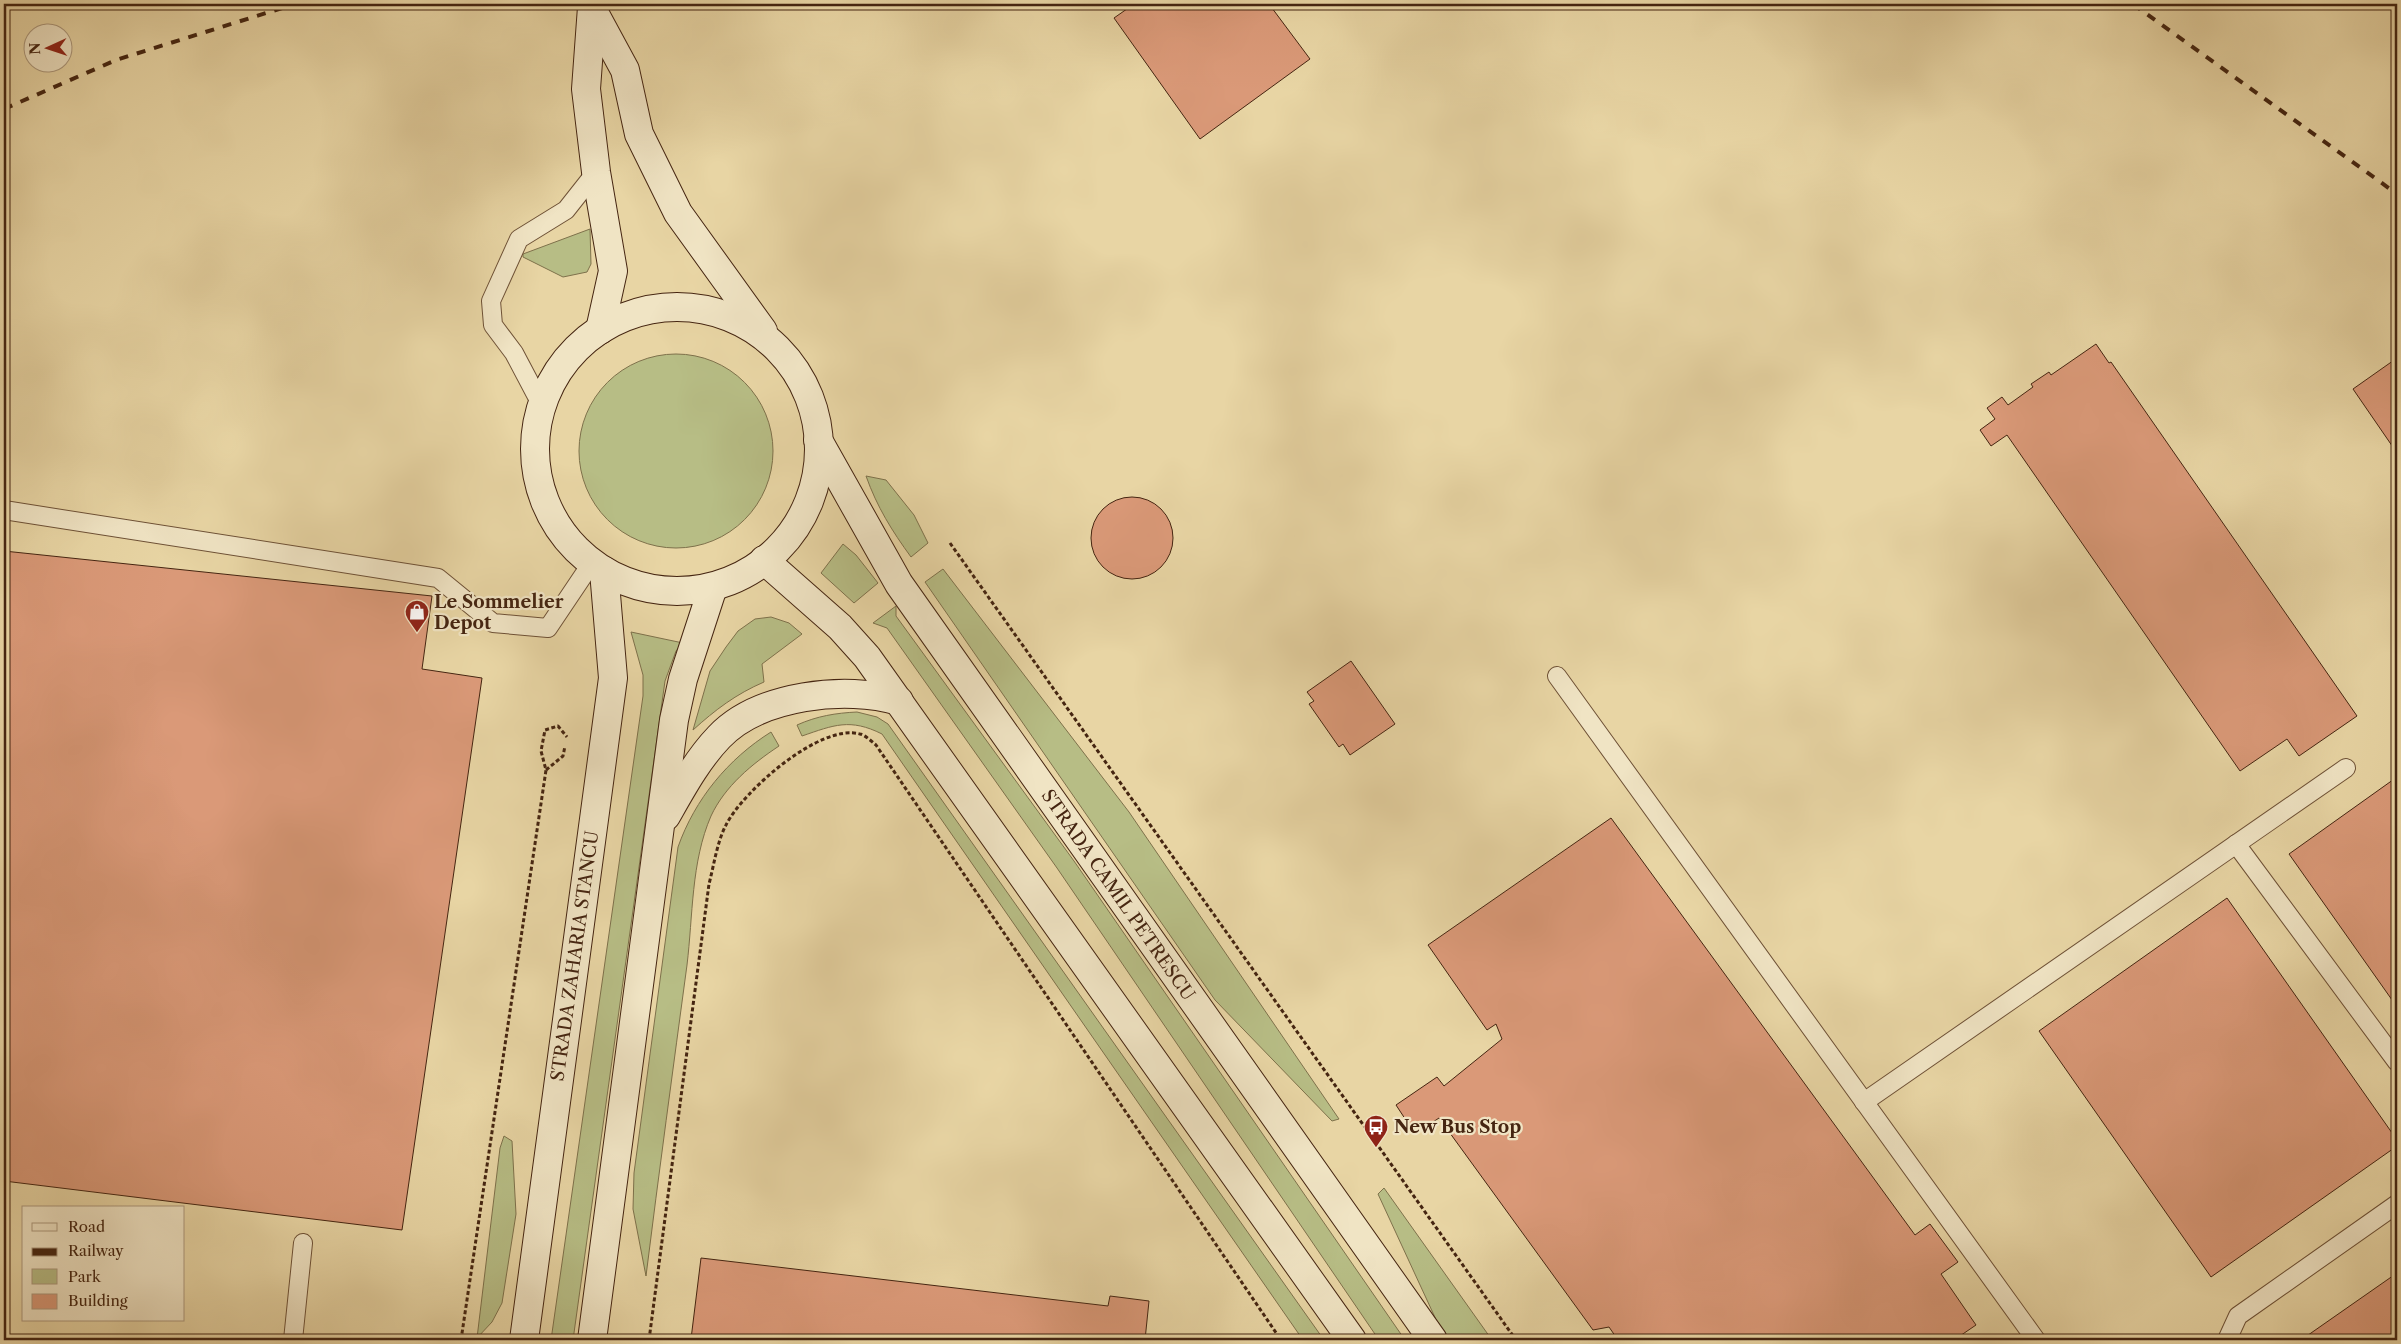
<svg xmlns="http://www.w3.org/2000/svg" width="2401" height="1344" font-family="'Libre Caslon Text',serif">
  <rect width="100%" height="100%" fill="#e8d5a4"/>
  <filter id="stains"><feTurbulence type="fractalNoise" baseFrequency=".004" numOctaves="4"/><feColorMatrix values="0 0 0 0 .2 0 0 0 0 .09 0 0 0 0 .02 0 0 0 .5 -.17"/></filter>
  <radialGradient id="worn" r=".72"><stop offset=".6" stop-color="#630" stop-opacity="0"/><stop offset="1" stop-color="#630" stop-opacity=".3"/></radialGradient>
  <g fill="#b7bd85" stroke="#7e714b">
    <path d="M590,229L591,264L587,272L563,277L523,257V254Z"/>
    <circle cx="676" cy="451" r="97"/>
    <path d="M866,476L886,480L914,515L928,543L911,557C892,531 877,507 866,476Z"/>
    <path d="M843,544L856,555L878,583L854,603L821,573Z"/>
    <path d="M943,569L1129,812L1339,1119L1332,1121L1215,1000L925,582Z"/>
    <path d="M896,606V616L1074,861L1405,1340H1379L1057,868L887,628L873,623Z"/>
    <path d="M771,617L789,623L802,634L762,664L764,682C736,694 715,710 693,730L710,671L726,647L738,631L755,619Z"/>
    <path d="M631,632L683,643L676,651L665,681L573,1340H551L643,696V675Z"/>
    <path d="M857,712L877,717L888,724L1324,1340H1303L882,734C850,718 834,725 802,736L797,725C817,716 836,713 857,712Z"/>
    <path d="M771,732L779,746C752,764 725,786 711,816C691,862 693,916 687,965C673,1069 659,1172 646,1276L633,1209L634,1173L678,847C695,799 728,759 771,732Z"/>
    <path d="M504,1136L512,1141L516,1214L502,1303L492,1322L477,1338L500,1148Z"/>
    <path d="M1384,1188L1492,1340L1445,1339L1378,1194Z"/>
  </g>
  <g fill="#da9978" stroke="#452511">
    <path d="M1134,4H1269L1310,59L1200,139L1114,18Z"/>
    <path d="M2096,344L2109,363L2111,362L2357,716L2299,756L2287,739L2240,771L2007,435L1991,446L1980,430L1995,419L1987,408L2002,397L2008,405L2033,387L2031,384L2049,372L2051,375Z"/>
    <path d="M2397,358V453L2353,389Z"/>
    <circle cx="1132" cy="538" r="41"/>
    <path d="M4,551L432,596L422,669L482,678L402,1230L4,1181Z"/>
    <path d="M1351,661L1395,724L1350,755L1343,744L1339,747L1309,704L1314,701L1307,692Z"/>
    <path d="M2397,777V1007L2289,854Z"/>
    <path d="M1611,818L1915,1235L1930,1224L1958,1262L1941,1274L1976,1325L1954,1340H1678L1674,1335L1666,1340H1618L1609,1327L1593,1330L1439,1118L1415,1134L1396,1105L1437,1077L1444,1086L1502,1039L1496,1024L1487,1030L1428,945Z"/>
    <path d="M2227,898L2397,1140V1146L2211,1277L2039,1031Z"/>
    <path d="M701,1258L1108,1306L1110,1296L1149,1301L1145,1340L691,1339Z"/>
    <path d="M2397,1273V1340H2301Z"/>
  </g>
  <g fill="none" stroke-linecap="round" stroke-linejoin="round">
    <defs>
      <g id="lane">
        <path d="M542,406L514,353L493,325L491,301L519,239L566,210L596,172"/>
        <path d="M4,510L438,578L493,623L548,628L591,564"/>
        <path d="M1557,676L2036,1340"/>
        <path d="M2236,844L2397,1062"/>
        <path d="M1864,1102L2346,768"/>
        <path d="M293,1340L303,1243"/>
        <path d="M2227,1340L2238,1316L2397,1204"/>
      </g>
      <g id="secondary">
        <path d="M592,7L586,89L596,172L613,271L600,330"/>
        <path d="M592,9L625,70L639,134L678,213L763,331"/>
        <circle cx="677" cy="449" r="142"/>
        <path d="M818,440L899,584L1433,1340"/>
        <path d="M764,560L840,627L867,657L1352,1340"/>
        <path d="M666,816C682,788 697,760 719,737C759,695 846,685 899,701"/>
        <path d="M524,1340L613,678L604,571"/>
        <path d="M592,1340L674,720L683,679L713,587"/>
      </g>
    </defs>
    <use href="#lane" stroke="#6e5136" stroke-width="20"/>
    <use href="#secondary" stroke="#452511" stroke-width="30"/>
    <g stroke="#452511" stroke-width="3" stroke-dasharray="4 2.5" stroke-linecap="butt">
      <path d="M950,543L1516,1340"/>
      <path d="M546,770L563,756L565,746"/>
      <path d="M461,1340L546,770L541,751L545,730L558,726L567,737"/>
      <path d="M649,1340L709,884C714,865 717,842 726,825C743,791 820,723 860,734C865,735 871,741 876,745L1281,1340"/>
    </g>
    <use href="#lane" stroke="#f0e4c4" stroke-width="18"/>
    <use href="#secondary" stroke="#f0e4c4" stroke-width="28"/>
    <g stroke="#452511" stroke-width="4" stroke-dasharray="9 9" stroke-linecap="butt">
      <path d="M2133,4L2397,194"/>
      <path d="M4,109L116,60L295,4"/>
    </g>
  </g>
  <defs>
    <symbol id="shop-pin" viewBox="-11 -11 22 30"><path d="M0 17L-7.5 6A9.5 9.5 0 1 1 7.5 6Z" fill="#8f2418" stroke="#f0e4c4"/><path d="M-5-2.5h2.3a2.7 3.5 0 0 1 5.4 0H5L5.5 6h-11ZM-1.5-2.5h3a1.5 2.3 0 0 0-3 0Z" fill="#fff"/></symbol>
    <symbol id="bus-pin" viewBox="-11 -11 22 30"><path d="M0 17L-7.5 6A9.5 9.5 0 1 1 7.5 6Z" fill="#8f2418" stroke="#f0e4c4"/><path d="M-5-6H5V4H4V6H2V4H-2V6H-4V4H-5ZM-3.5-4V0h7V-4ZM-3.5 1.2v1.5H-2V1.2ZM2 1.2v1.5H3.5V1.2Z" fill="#fff"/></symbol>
  </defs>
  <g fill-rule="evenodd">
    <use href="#shop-pin" x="403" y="598" width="28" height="38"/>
    <use href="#bus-pin" x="1362" y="1113" width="28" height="38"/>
  </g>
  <g text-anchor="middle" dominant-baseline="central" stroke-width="4.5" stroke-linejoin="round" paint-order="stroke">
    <g font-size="18" font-weight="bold" fill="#452511" stroke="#f0e4c4" text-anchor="start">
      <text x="434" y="602">Le Sommelier<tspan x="434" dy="21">Depot</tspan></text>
      <text x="1394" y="1127">New Bus Stop</text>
    </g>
    <g font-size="18" fill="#452511" stroke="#f0e4c4">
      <text transform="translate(1118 895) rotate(55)">STRADA CAMIL PETRESCU</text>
      <text transform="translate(575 956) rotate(-82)">STRADA ZAHARIA STANCU</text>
    </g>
  </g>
  <rect width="2401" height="1344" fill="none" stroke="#e8d5a4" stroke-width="20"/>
  <rect x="5" y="5" width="2391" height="1334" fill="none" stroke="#452511" stroke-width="2.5"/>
  <rect x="10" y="10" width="2381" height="1324" fill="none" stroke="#452511"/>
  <rect x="22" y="1206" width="162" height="115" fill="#f0e4c4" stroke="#ac987c"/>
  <rect x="32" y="1223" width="25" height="8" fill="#f0e4c4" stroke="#ac987c"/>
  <text x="68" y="1232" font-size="15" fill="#452511">Road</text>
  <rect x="32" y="1248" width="25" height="8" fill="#452511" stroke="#ac987c"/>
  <text x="68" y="1256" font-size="15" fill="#452511">Railway</text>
  <rect x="32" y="1269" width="25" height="15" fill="#b7bd85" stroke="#ac987c"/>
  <text x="68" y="1282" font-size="15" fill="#452511">Park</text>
  <rect x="32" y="1294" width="25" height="15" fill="#da9978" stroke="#ac987c"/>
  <text x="68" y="1306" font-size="15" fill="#452511">Building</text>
  <g transform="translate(48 48) rotate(267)"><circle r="24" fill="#f0e4c4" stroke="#ac987c"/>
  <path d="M0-4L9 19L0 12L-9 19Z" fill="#8f2418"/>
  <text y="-8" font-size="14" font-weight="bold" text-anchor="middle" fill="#452511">N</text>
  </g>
  <rect width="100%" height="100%" filter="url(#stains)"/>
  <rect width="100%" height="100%" fill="url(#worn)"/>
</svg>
